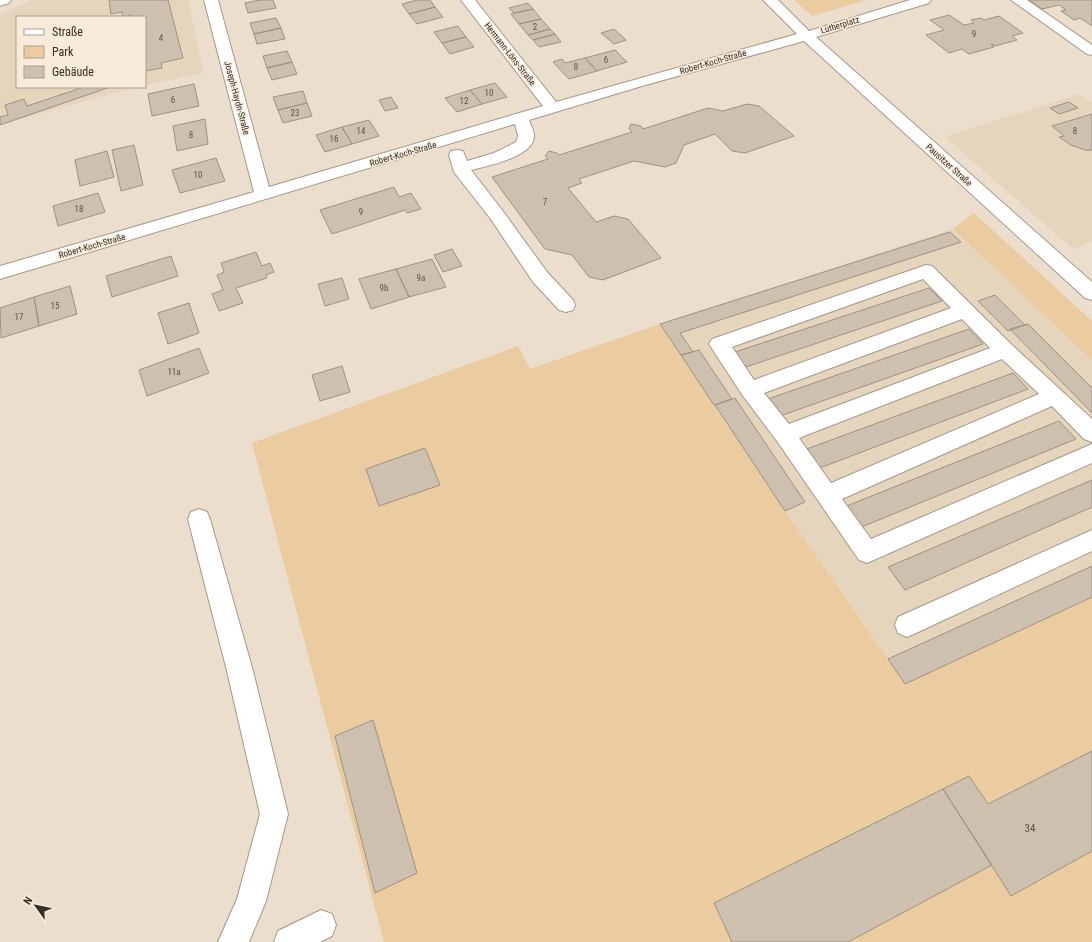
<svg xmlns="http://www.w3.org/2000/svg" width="1092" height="942" font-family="'Roboto Condensed',sans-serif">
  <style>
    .built { fill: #e6d5bd }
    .green { fill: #ebcba0 }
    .building { fill: #cdc0af; stroke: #9d9181 }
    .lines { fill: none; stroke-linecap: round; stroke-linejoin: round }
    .minor-casing { stroke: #a59888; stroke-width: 2 }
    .minor { fill: #fff; fill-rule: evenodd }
    .labels { text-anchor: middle; stroke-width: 3; stroke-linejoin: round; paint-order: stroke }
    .far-street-label { font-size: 9px; fill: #332e27; stroke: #f8ebda }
    .number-label { font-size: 9px; fill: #5a5249 }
    .near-number-label { font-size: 11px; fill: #5a5249 }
  </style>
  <rect width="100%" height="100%" fill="#ebdecd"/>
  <!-- built -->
  <path class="built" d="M32 0H188L204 73 145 85V17H17V87H135L0 125V15Z
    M1079 94 1092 103V241L1073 249 945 137Z
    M953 229 1092 360V597L905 684 785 511 660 324Z"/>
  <!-- green -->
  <path class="green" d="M794 0H867L812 16Z
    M974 213 1092 321V360L953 229Z
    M660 324 785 511 905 684 1092 597V942H384L252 443 518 346 530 369Z"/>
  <!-- building -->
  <path class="building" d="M109 0H168L183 58 161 63 162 68 145 71V17H131V15L123 17 122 12 111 14Z
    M260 0H273L276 8 248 13 245 3Z
    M417 0H430L435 7 409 14 402 4Z
    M1029 0H1092V26L1080 18 1074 20 1061 11 1066 10 1059 5 1042 9Z
    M528 3 533 9 514 13 509 8Z
    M435 7 443 17 417 24 409 14Z
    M533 9 541 19 519 24 511 14Z
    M949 15 964 25 974 23 971 20 981 18 984 20 999 16 1023 33 1012 36 1017 40 995 46 991 44 994 47 969 54 962 49 949 53 926 35 944 30 930 20Z
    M276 18 281 28 254 34 250 23Z
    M541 19 550 29 528 35 519 24Z
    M458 26 466 37 442 43 434 32Z
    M281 28 285 39 257 44 254 34Z
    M550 29 555 34 533 40 528 35Z
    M614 29 626 40 614 44 601 33Z
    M555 34 561 42 539 47 533 40Z
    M466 37 474 47 450 54 442 43Z
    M615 50 627 62 597 71 585 58Z
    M287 51 292 62 267 68 263 56Z
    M585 58 597 71 569 79 553 62 562 59 565 63Z
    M292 62 297 74 272 80 267 68Z
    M495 83 507 97 482 104 470 90Z
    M194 84 199 106 152 116 148 94Z
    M84 87H110L0 125V117L8 115 5 105 24 99 27 106Z
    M470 90 482 104 457 112 445 98Z
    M303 91 307 103 278 110 273 97Z
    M391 97 398 108 385 111 379 100Z
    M1069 102 1078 108 1059 114 1050 108Z
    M307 103 312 116 283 123 278 110Z
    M747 104 759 106 794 136 745 153 732 151 715 134 684 145 676 163 665 167 634 161 579 179 582 183 568 188 596 222 614 216 628 219 661 258 603 280 589 277 572 255 545 249 492 177 548 159 545 156 549 151 557 153 559 155 632 132 629 129 631 124 641 126 643 129 708 108 723 111Z
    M1092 114V150H1085L1071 145 1059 137 1064 136 1052 126Z
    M205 119 208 144 177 151 173 126Z
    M369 120 379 136 352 144 342 127Z
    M342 127 352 144 325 152 316 135Z
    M134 145 143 185 121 191 112 150Z
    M107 151 114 177 80 186 75 160Z
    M216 158 225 181 180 193 172 170Z
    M394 187 399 197 411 193 421 209 407 213 405 210 332 234 320 210Z
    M98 193 105 212 58 226 53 206Z
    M950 232 961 242 680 333 693 352 681 355 660 324Z
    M452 249 462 266 443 272 434 255Z
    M256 252 262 266 270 263 274 272 266 275 267 278 236 288 243 303 219 311 212 294 223 290 217 275 224 272 221 263Z
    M171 256 178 276 112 297 106 276Z
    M432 259 446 287 409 297 396 269Z
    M396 269 409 297 371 309 359 279Z
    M342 278 349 299 325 306 318 284Z
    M70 286 77 314 39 326 34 297Z
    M929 288 942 301 746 367 735 352Z
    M995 295 1025 325 1008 331 978 301Z
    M34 297 39 326 1 338 0 308Z
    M189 303 199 333 168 344 158 313Z
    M1028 324 1092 388V413L1010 329Z
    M969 329 983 344 780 416 768 399Z
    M199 348 209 373 147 396 139 370Z
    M699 350 732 399 714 405 681 355Z
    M342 366 350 392 320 401 312 375Z
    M1013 373 1028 389 817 469 804 450Z
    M735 398 805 502 785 511 715 405Z
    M1059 421 1076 439 859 528 844 507Z
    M425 448 440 485 379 506 366 469Z
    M1092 480V507L905 590 888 567Z
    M1092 566V597L905 684 888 659Z
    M373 720 417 873 375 893 335 736Z
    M1092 751V851L1011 896 943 789 969 776 988 804Z
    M943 789 992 865 848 942H732L714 903Z"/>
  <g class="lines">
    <defs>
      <path id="minor" d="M0 0H11L9 3 0 6Z
        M204 0H218L269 187 543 106 461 0H475L556 102 797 34 763 0H778L809 31 910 0H931L929 3 816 37 1092 282V300L1085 298 804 41 642 86 529 120C531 125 534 131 534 135 535 157 486 166 471 170L502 210 547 272 573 300 575 305 573 310 566 312 559 310 533 282 490 218 454 172 449 155 451 151 457 150 463 151 467 161 494 153 516 142 518 136 515 124 0 279V266L254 192Z
        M1011 0H1027L1092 45V55L1087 54Z
        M926 265 932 266 1012 345 1092 419V442L1084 439 1052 406 842 499 871 539 1092 444V463L867 563 859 560 777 441 743 396 709 344 712 339ZM923 279 951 308 754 380 732 347ZM962 319 990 348 789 424 764 393ZM1002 359 1039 394 831 483 799 438Z
        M199 509 207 512 210 519 253 671 288 814 266 901 249 942H218L237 899 260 814 227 671 188 519 191 512Z
        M1092 530V551L916 633 907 637 898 633 895 625 898 617Z
        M321 910 332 914 336 925 332 936 320 942H274L278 931Z"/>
    </defs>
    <!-- minor casing -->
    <use href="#minor" class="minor-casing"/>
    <!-- minor -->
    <use href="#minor" class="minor"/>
  </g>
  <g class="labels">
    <!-- far-street labels -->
    <g class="far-street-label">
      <text transform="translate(840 25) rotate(-17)" y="3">Lutherplatz</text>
      <text transform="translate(510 54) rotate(52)" y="3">Hermann-Löns-Straße</text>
      <text transform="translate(713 62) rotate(-16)" y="3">Robert-Koch-Straße</text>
      <text transform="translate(237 98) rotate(75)" y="3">Joseph-Haydn-Straße</text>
      <text transform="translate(403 154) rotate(-16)" y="3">Robert-Koch-Straße</text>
      <text transform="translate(949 165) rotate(42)" y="3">Pausitzer Straße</text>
      <text transform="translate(92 246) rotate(-16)" y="3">Robert-Koch-Straße</text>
    </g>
    <!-- number labels -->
    <g class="number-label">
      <text x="535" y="30">2</text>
      <text x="974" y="37">9</text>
      <text x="161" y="41">4</text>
      <text x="606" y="63">6</text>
      <text x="576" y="70">8</text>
      <text x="489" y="96">10</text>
      <text x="173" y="103">6</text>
      <text x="464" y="104">12</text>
      <text x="295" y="116">23</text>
      <text x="361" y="134">14</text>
      <text x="1075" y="134">8</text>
      <text x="191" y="138">8</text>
      <text x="334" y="142">16</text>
      <text x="198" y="178">10</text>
      <text x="545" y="205">7</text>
      <text x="79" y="212">18</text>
      <text x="361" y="215">9</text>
      <text x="421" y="281">9a</text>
      <text x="384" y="291">9b</text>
      <text x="55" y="309">15</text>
      <text x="19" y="320">17</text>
      <text x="174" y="375">11a</text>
    </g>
    <!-- near-number labels -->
    <g class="near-number-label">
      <text x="1030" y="832">34</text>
    </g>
  </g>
  <!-- legend -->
  <rect x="16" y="16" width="130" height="72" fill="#f8ebda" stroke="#a99f92"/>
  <rect x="24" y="29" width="20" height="6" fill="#ffffff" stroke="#a99f92"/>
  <text x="52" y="36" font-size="12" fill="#332e27">Straße</text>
  <rect x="24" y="46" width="20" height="12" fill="#ebcba0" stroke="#a99f92"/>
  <text x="52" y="56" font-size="12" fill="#332e27">Park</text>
  <rect x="24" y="66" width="20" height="12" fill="#cdc0af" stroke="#a99f92"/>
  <text x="52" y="76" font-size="12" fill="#332e27">Gebäude</text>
  <!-- north arrow -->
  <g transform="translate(36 906) rotate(303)" stroke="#f8ebda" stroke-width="3" paint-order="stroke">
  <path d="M0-3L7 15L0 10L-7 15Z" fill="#332e27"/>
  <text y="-6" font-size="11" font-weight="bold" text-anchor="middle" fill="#332e27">N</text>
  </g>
</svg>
